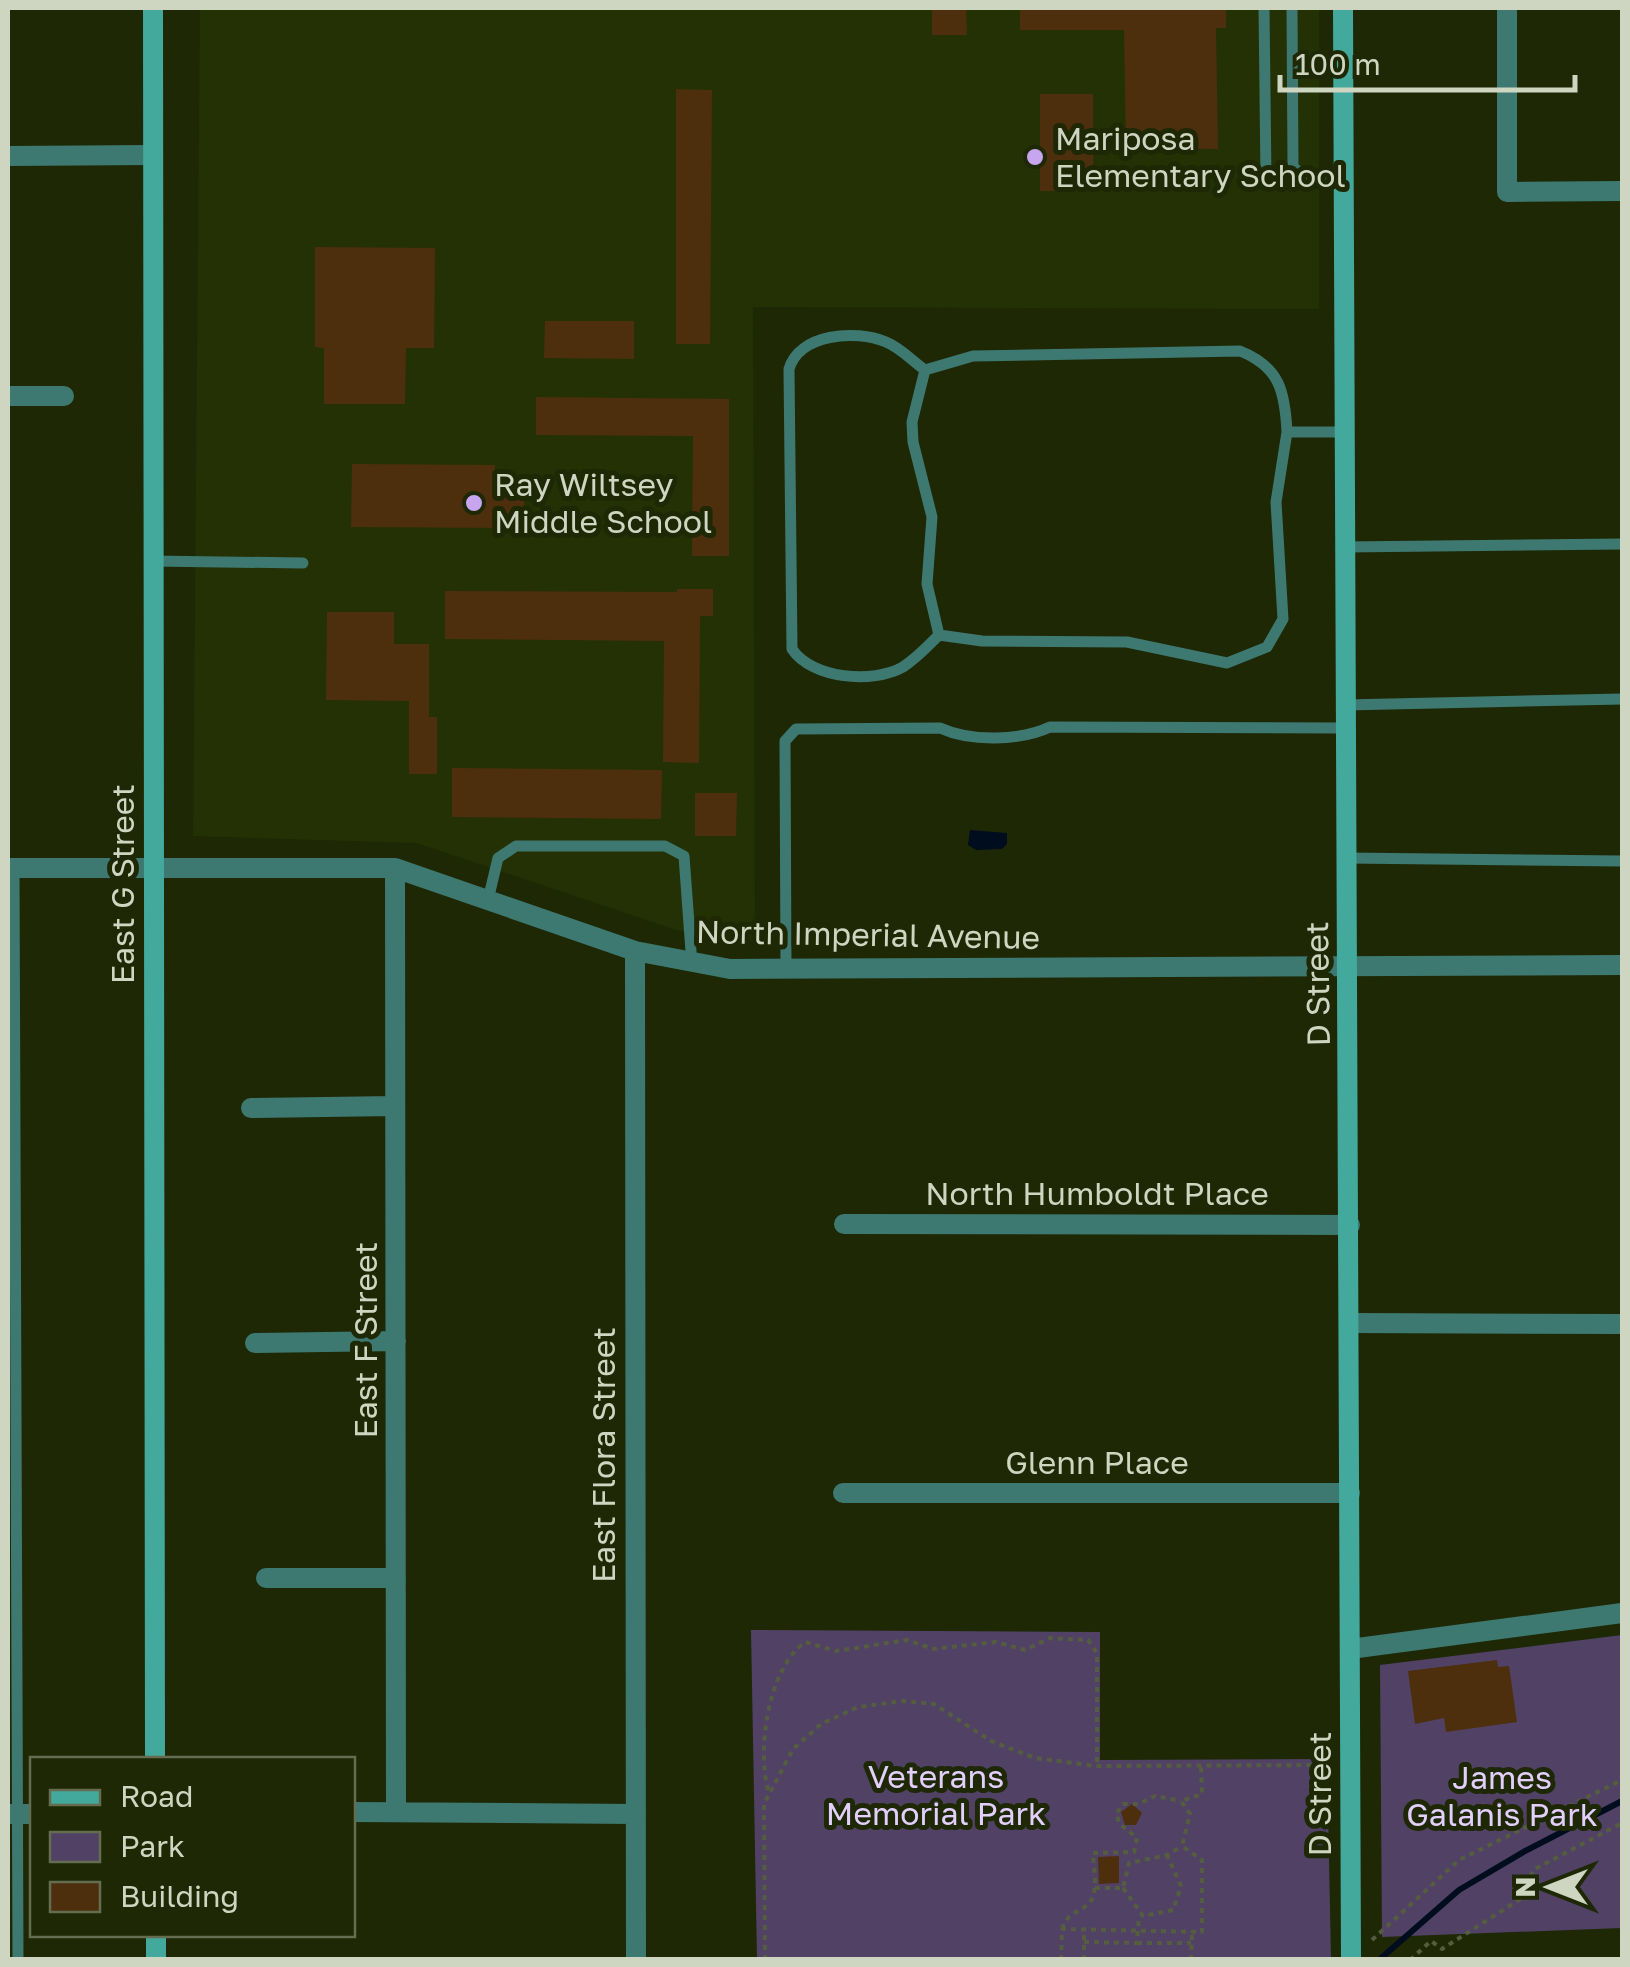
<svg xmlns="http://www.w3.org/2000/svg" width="1630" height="1967" font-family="'Golos Text',sans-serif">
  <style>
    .built { fill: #243105 }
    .green { fill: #514265 }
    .water { fill: #000d1f }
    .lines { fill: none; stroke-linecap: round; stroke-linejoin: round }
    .stream { stroke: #000d1f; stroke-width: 6 }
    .building { fill: #4e2f0d }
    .path { stroke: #545d3f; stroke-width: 4; stroke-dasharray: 5 5; stroke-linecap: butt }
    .lane { stroke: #3e7971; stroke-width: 11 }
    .street { stroke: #3e7971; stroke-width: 20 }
    .secondary { stroke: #43a99d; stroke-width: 20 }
    .poi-dot { fill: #c7a6ef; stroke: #1e2805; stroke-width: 4 }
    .labels { text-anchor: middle; stroke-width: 10; stroke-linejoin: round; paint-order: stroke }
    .poi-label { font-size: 32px; fill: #ced5c1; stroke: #1e2805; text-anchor: start }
    .street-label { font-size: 32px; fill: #ced5c1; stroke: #1e2805 }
    .park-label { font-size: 32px; fill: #e3cffe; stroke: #1e2805 }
  </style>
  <rect width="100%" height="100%" fill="#1e2805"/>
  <!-- built -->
  <path class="built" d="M200 8H1319V309L753 307 755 940 712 938 676 930 417 843 193 836Z"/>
  <!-- green -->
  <path class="green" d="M751 1630 1100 1632V1760L1327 1759 1331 1959H757Z
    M1622 1635V1928L1382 1937 1380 1665Z"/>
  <!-- water -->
  <path class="water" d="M970 830 1007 833V844L1002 849 976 850 968 845Z"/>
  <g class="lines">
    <!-- stream -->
    <path class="stream" d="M1379 1960 1459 1890 1525 1851 1622 1801"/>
  </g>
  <!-- building -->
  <path class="building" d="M932 8H966L967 35H932Z
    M1020 8H1226V28H1216L1218 149 1126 148 1124 30H1020Z
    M676 89 712 90 710 344H676Z
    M1040 94H1093V191H1040Z
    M315 247 435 248 434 348H406L405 404H324V348L315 347Z
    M545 321H634V359L544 358Z
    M536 397 729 399V556H692L693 436 536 435Z
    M352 464 495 465V492H524V528L351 527Z
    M677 589H713V616H700L699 763 663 762 664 641 445 639V591L677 592Z
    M327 612H394V644H429V717H437V774H409V701L326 700Z
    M452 768 662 770 661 819 452 817Z
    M695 793H737L736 836H695Z
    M1497 1660 1498 1667 1509 1666 1517 1722 1446 1732 1444 1718 1415 1724 1408 1671Z
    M1132 1804 1142 1813 1136 1825H1125L1121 1812Z
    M1119 1856V1883L1099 1884 1098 1857Z"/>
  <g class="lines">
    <!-- path -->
    <path class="path" d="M768 1790C757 1748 768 1669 805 1642L836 1651 907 1640 933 1649 996 1642 1025 1650 1050 1638 1088 1640 1097 1653V1766
      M1095 1888H1123L1129 1863 1167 1855 1182 1846
      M1123 1888 1143 1916 1173 1910 1181 1886 1167 1855
      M1062 1929C1068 1911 1079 1914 1090 1902 1099 1891 1093 1866 1093 1853L1134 1852 1137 1838 1120 1824 1116 1814 1123 1804H1139L1155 1796 1181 1801
      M1372 1940 1459 1860 1622 1780
      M1084 1942 1137 1943 1139 1916
      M1137 1943H1191
      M765 1960 764 1804 793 1749 821 1724 858 1707 903 1701 934 1704 991 1741 1035 1758 1096 1766 1325 1765
      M1061 1960 1062 1929 1202 1932V1860L1182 1846 1190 1814 1181 1801 1202 1794 1201 1765
      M1084 1960V1930
      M1191 1960 1192 1932
      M1410 1960 1431 1941 1442 1949 1522 1898 1533 1870 1622 1823"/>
    <!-- lane -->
    <path class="lane" d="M1264 8 1266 179H1308
      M1292 8 1293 167 1308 179H1344
      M925 370 912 422 913 442 932 517 927 584 939 635
      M1287 432 1276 502 1283 619 1267 647 1227 663 1127 642 982 641 939 635C928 646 917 658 903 667 873 684 812 679 792 649L789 369C799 334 855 329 886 342 901 348 912 361 925 370L973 356 1240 351C1280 367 1285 392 1287 432H1344
      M1345 547 1622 544
      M152 561 303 563
      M1345 705 1622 699
      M1347 858 1622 861
      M14 868 18 1960
      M488 900 498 858 516 846H665L684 856 692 965
      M786 969 785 741 796 729 940 728C971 742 1020 741 1050 727L1345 728"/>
    <!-- street -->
    <path class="street" d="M1507 8V192L1622 191
      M8 156 151 155
      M8 396H64
      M8 868H395L635 951 730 969 1622 965
      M395 868 396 1812
      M635 951 636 1960
      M251 1108 395 1106
      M844 1224 1350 1225
      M1350 1323 1622 1324
      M255 1343 396 1341
      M843 1493H1350
      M266 1578H396
      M1350 1649 1622 1613
      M352 1812 635 1814
      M8 1814H32"/>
    <!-- secondary -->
    <path class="secondary" d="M153 8 155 1760
      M1343 8 1351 1960
      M156 1934V1960"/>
  </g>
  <!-- markers -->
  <g class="poi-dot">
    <circle cx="1035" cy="157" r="10"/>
    <circle cx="474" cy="503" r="10"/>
  </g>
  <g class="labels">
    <!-- poi labels -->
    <g class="poi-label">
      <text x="1055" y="150">Mariposa<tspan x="1055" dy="37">Elementary School</tspan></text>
      <text x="494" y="496">Ray Wiltsey<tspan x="494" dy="37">Middle School</tspan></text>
    </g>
    <!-- street labels -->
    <g class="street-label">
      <text transform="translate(123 884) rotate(-90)" y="11">East G Street</text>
      <text transform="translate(868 935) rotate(1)" y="11">North Imperial Avenue</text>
      <text transform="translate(1318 984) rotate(-91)" y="11">D Street</text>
      <text x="1097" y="1205">North Humboldt Place</text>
      <text transform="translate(366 1340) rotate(-90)" y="11">East F Street</text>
      <text transform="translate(604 1455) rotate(-90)" y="11">East Flora Street</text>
      <text x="1097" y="1474">Glenn Place</text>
      <text transform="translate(1320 1794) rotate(-90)" y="11">D Street</text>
    </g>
    <!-- park labels -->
    <g class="park-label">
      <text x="936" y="1788">Veterans<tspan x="936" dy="37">Memorial Park</tspan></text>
      <text x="1502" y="1789">James<tspan x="1502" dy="37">Galanis Park</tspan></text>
    </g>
  </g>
  <!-- border -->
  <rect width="1630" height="1967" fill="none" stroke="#ced5c1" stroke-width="20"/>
  <!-- legend -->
  <rect x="30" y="1757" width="325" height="180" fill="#1e2805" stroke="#646d50" stroke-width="2.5"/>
  <rect x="50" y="1790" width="50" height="15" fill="#43a99d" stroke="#646d50" stroke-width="2.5"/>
  <text x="120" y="1807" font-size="30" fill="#ced5c1">Road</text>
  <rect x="50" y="1832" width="50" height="30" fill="#514265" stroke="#646d50" stroke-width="2.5"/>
  <text x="120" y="1857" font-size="30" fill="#ced5c1">Park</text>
  <rect x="50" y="1882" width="50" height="30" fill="#4e2f0d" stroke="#646d50" stroke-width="2.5"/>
  <text x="120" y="1907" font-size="30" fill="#ced5c1">Building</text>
  <!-- north arrow -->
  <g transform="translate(1550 1887) rotate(270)" stroke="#1e2805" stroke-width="8" paint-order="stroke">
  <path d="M0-8L18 38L0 25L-18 38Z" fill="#ced5c1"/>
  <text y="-15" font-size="28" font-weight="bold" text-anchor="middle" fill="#ced5c1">N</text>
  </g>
  <!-- scale -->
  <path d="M1280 75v15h295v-15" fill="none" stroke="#ced5c1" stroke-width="5"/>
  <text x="1295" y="75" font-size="30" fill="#ced5c1" stroke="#1e2805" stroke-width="8" paint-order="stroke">100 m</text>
</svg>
